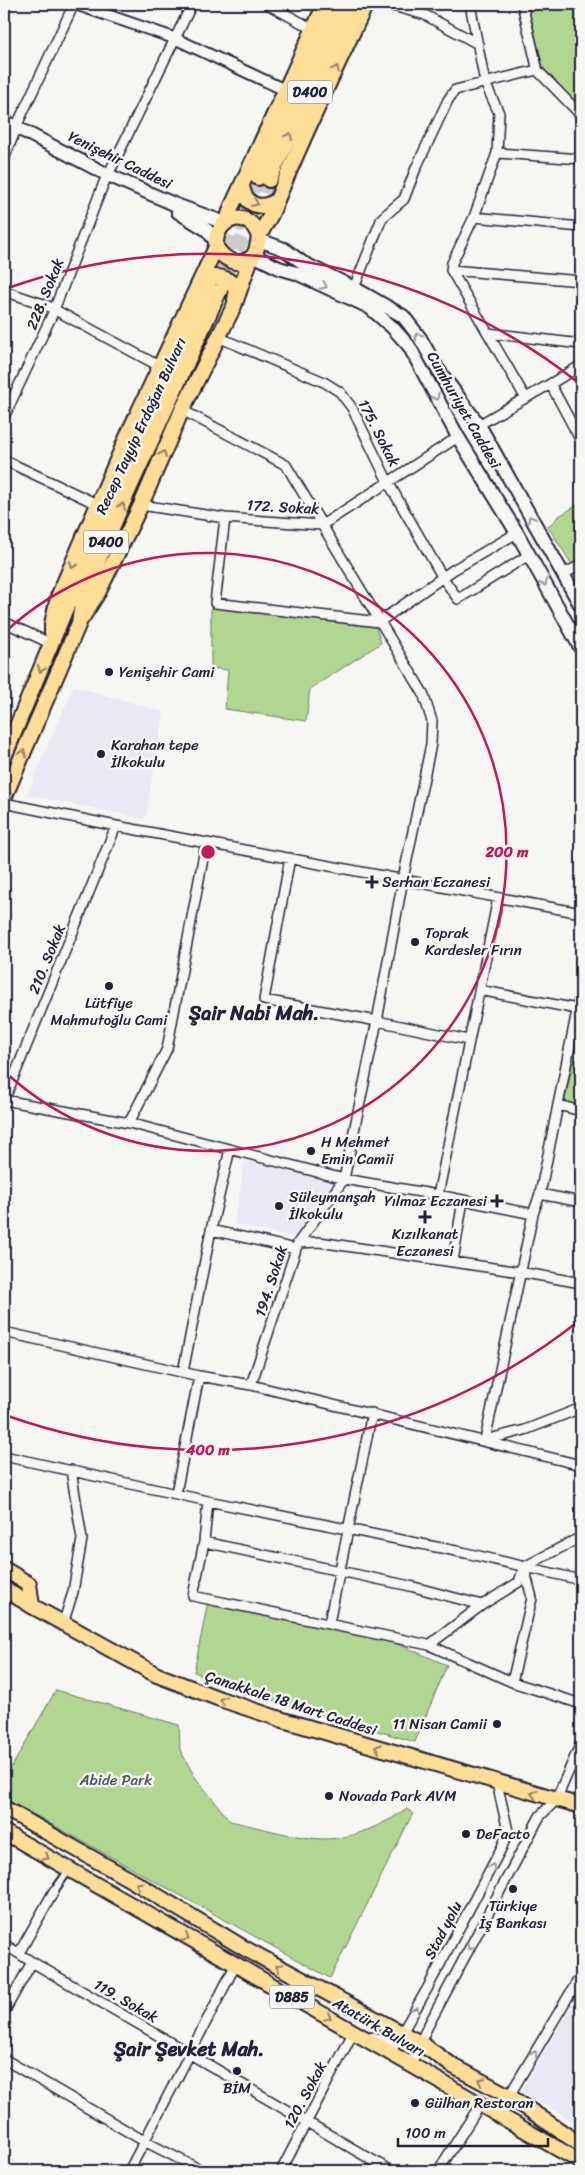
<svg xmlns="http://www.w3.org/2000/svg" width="585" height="2175" font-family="Sriracha,sans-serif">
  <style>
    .built { fill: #eae8f4 }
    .green { fill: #b1d691; stroke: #6a7c66 }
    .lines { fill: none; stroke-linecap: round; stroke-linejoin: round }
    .trunk-tunnel { stroke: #cccccd; stroke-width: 14; stroke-dasharray: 14 7; stroke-linecap: butt }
    .pedestrian-casing { stroke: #22223b; stroke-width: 10 }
    .minor-casing { stroke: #22223b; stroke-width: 12 }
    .tertiary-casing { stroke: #22223b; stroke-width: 14 }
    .secondary-casing { stroke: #22223b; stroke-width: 16 }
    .primary-casing { stroke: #22223b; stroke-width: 18 }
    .trunk-casing { stroke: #22223b; stroke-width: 18 }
    .pedestrian { stroke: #f6f6f2; stroke-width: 6 }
    .minor { stroke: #f6f6f2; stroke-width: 9 }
    .tertiary { stroke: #f6f6f2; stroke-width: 10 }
    .secondary { stroke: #f6f6f2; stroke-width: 12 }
    .primary { stroke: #fedd96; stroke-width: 14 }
    .trunk { stroke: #fedd96; stroke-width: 14 }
    .oneway { stroke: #908068 }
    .oneway2 { stroke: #9797a0 }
    .ring { fill: none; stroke: #c2185b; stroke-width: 2.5 }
    .poi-dot { fill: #22223b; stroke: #f6f6f2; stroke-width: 2 }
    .labels { text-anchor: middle; stroke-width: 5; stroke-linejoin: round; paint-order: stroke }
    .shield { fill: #f6f6f2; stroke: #626272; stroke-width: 1 }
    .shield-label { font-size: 14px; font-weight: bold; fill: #22223b }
    .street-label { font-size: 15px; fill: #22223b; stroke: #f6f6f2 }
    .poi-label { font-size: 15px; fill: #22223b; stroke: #f6f6f2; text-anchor: start }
    .park-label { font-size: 15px; fill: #4d5855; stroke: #f6f6f2 }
    .district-label { font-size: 20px; font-weight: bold; fill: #22223b; stroke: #f6f6f2 }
    .centre { fill: #c2185b; stroke: #f6f6f2; stroke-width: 2.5 }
    .ring-label { font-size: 15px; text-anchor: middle; font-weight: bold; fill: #c2185b; stroke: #f6f6f2; stroke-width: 5; stroke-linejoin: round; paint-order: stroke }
  </style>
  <rect width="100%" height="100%" fill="#f6f6f2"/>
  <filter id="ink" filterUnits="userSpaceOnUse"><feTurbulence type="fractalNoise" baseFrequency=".02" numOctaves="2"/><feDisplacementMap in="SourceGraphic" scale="10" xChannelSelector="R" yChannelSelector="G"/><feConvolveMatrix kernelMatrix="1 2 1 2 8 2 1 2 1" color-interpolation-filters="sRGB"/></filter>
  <g filter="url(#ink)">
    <!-- built -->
    <path class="built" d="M74 686 164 712 145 819 27 795Z
      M245 1161 334 1182V1188L296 1238 234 1224Z
      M581 1990V2126L521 2091Z"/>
    <!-- green -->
    <path class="green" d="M528 4H581V108L543 68Z
      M581 503V562L573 566 548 527 559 516Z
      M211 605 375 624 381 643 310 689 306 721 225 709 228 670 211 668Z
      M573 1060 581 1061V1107L565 1101Z
      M208 1601 393 1642 447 1665 415 1742 251 1694 194 1672Z
      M56 1690 179 1725 180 1750 195 1777 230 1821C259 1827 300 1840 329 1839 357 1837 384 1824 407 1809L413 1813 330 1978 4 1798V1780Z"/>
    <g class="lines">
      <!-- trunk-tunnel -->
      <path class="trunk-tunnel" d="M211 288 258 178
        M220 289 269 180"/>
      <defs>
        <path id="pedestrian" d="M54 1891 69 1870"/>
        <path id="minor" d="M267 4 313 29
          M386 4 425 15 478 44
          M470 4 485 83 499 113 497 153 474 217 452 263 451 270 525 397
          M522 4 538 71
          M16 127 74 4
          M497 153 581 159
          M4 159 14 134
          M108 175 192 4
          M474 217 581 227
          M451 270 581 281
          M354 288 382 218 404 199 416 168 448 100 455 90 537 70 581 115
          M4 291 46 305 159 366
          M488 333 581 344
          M218 337 324 382 340 392 352 408 388 482 443 578 458 599 529 555
          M551 385 581 441
          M182 410 286 465 423 693 432 721 431 744 403 879 377 1021 468 1040
          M4 417 52 315 105 180
          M479 425C513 404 548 387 581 365
          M4 460 99 505
          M141 505 225 518 322 525 458 437
          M225 518 215 603 379 622 453 570 517 533
          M563 574 581 565
          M4 622 52 644
          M4 803 116 826 581 913
          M498 898 438 1195 533 1214
          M479 990 577 1009
          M581 991 540 1194 533 1214 485 1440 525 1430 581 1408
          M4 1100 129 1123 344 1179 438 1195
          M4 1101 116 826
          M558 1105 581 1111
          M129 1123 167 1049 206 843
          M230 1149 211 1230 296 1249
          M540 1194 581 1202
          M298 1243 319 1242 520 1272 581 1283
          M453 1261 463 1200
          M4 1332 199 1376 251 1385 581 1465
          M183 1372 211 1230
          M251 1385 298 1243 344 1179 377 1021 264 1000 290 858
          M4 1456 208 1501 466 1553 581 1580
          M176 1493 199 1376
          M208 1501 204 1542 193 1596 429 1645 512 1682 581 1704
          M204 1542 410 1586 482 1605 519 1582 524 1567 581 1537
          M329 1623 372 1413
          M63 1624 73 1592 82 1539 71 1470
          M429 1645 482 1605
          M512 1682 532 1598 524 1567
          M4 1944 32 1962 391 2171
          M19 1953 54 1891
          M4 2012 32 1962
          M373 2037 395 2045 427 1989 502 1847 508 1831 497 1783
          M4 2059 144 2141 203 2171
          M412 2064 415 2053 428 2026 540 1816 556 1800 581 1743
          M509 2096 581 1975
          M129 2171 235 1966
          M281 2171 354 2031 358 2032
          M438 2171 480 2105"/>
        <path id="tertiary" d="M75 4 174 38 285 90"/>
        <path id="secondary" d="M4 121 108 175 176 205 225 223
          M178 212 207 230 216 242
          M259 240 284 249 303 263 354 288 403 316 420 338 437 368 479 425 581 606
          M253 255 279 268 296 273 369 307 392 327 409 346 458 437 517 533 581 649"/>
        <path id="primary" d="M4 1569 29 1584 32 1606 157 1675 220 1699 283 1720 581 1806
          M4 1808 136 1883 244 1948 420 2043 453 2066 509 2096 581 2145
          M4 1832 581 2162"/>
        <path id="trunk" d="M258 178 337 4
          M269 180 351 4
          M242 186C245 205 260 211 276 201
          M227 221 231 208 325 4
          M259 237C250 207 214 216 216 247 223 259 238 268 251 258 258 252 257 245 259 237 261 231 270 218 273 210 301 140 334 72 366 4
          M201 281C216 272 240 278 235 300
          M82 618 99 591 141 505 182 410 234 306 251 258
          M52 633V624L58 597 130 430 216 247
          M4 757 108 507 210 289
          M4 798 79 623 83 596 121 507 220 290
          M4 1589 32 1606"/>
      </defs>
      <!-- pedestrian casing -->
      <use href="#pedestrian" class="pedestrian-casing"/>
      <!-- minor casing -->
      <use href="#minor" class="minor-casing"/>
      <!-- tertiary casing -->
      <use href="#tertiary" class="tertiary-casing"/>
      <!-- secondary casing -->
      <use href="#secondary" class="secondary-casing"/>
      <!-- primary casing -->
      <use href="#primary" class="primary-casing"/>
      <!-- trunk casing -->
      <use href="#trunk" class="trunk-casing"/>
      <!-- pedestrian -->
      <use href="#pedestrian" class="pedestrian"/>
      <!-- minor -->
      <use href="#minor" class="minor"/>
      <!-- tertiary -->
      <use href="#tertiary" class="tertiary"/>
      <!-- secondary -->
      <use href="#secondary" class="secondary"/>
      <!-- primary -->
      <use href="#primary" class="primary"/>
      <!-- trunk -->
      <use href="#trunk" class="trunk"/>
    </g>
    <!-- one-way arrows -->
    <defs><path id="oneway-chevron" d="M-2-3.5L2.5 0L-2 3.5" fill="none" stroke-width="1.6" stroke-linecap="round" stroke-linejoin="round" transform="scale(1.25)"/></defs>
    <g class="oneway">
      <use href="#oneway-chevron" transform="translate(336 69) rotate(-65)"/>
      <use href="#oneway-chevron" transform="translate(289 136) rotate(-65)"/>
      <use href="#oneway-chevron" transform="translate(255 203) rotate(25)"/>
      <use href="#oneway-chevron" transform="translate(163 454) rotate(-67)"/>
      <use href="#oneway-chevron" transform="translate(122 506) rotate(-66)"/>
      <use href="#oneway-chevron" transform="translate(73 565) rotate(114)"/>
      <use href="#oneway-chevron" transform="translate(41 669) rotate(113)"/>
      <use href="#oneway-chevron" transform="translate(23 753) rotate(-67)"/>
      <use href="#oneway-chevron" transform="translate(223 1700) rotate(-160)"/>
      <use href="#oneway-chevron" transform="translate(378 1748) rotate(-164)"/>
      <use href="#oneway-chevron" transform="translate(534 1794) rotate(-164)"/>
      <use href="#oneway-chevron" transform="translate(46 1857) rotate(30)"/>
      <use href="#oneway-chevron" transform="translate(139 1885) rotate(-149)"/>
      <use href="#oneway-chevron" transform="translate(186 1938) rotate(30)"/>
      <use href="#oneway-chevron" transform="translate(279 1967) rotate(-152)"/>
      <use href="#oneway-chevron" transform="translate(328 2017) rotate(29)"/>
      <use href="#oneway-chevron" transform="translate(481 2081) rotate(-152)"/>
    </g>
    <g class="oneway2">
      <use href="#oneway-chevron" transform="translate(324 286) rotate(26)"/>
      <use href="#oneway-chevron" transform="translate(418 336) rotate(-125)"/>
      <use href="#oneway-chevron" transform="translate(436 397) rotate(61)"/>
      <use href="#oneway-chevron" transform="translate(531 519) rotate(-119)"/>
      <use href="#oneway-chevron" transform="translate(544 583) rotate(61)"/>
      <use href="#oneway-chevron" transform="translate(492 1867) rotate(-62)"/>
      <use href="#oneway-chevron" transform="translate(470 1947) rotate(118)"/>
      <use href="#oneway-chevron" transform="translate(416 2010) rotate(-61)"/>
      <use href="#oneway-chevron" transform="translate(534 2054) rotate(-59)"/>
    </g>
  </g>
  <!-- distance rings -->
  <g class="ring">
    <path d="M4 633A299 299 0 1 1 4 1071"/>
    <path d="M580 1320A598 598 0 0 1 8 1416M8 288A598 598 0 0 1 580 384"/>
  </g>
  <!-- markers -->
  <g class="poi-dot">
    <circle cx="109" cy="672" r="5"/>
    <circle cx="101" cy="754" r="5"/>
    <path d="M369.5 874.5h5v5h5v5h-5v5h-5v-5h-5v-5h5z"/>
    <circle cx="415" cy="942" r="5"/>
    <circle cx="109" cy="986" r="5"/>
    <circle cx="311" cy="1151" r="5"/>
    <path d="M494.5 1193.5h5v5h5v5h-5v5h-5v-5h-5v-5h5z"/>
    <circle cx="279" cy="1206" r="5"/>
    <path d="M422.5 1209.5h5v5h5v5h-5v5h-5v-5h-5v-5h5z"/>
    <circle cx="497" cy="1724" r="5"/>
    <circle cx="329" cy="1796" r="5"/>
    <circle cx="466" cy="1834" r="5"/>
    <circle cx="513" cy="1889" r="5"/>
    <circle cx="237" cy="2071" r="5"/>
    <circle cx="415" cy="2103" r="5"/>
  </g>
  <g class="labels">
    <!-- shield labels -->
    <g class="shield">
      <rect x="287.5" y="80.5" width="45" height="23" rx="4"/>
      <rect x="83.5" y="530.5" width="45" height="23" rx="4"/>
      <rect x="269.5" y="1985.5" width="45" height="23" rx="4"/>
    </g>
    <g class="shield-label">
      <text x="310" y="97">D400</text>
      <text x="106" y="547">D400</text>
      <text x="292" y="2002">D885</text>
    </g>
    <!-- street labels -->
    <g class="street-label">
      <text transform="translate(120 160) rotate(26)" y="5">Yenişehir Caddesi</text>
      <text transform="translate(45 294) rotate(-68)" y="5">228. Sokak</text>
      <text transform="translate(464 410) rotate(60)" y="5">Cumhuriyet Caddesi</text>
      <text transform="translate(141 426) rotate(-65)" y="5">Recep Tayyip Erdoğan Bulvarı</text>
      <text transform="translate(379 433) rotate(63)" y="5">175. Sokak</text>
      <text transform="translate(283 507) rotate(3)" y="5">172. Sokak</text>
      <text transform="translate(47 959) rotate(-68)" y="5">210. Sokak</text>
      <text transform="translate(271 1281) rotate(-72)" y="5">194. Sokak</text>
      <text transform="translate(291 1703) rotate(18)" y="5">Çanakkale 18 Mart Caddesi</text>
      <text transform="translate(443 1930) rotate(-62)" y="5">Stad yolu</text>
      <text transform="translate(126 2001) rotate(30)" y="5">119. Sokak</text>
      <text transform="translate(379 2027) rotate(30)" y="5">Atatürk Bulvarı</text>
      <text transform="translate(305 2095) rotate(-62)" y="5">120. Sokak</text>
    </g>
    <!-- poi labels -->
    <g class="poi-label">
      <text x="119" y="677">Yenişehir Cami</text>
      <text x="111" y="750">Karahan tepe<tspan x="111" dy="17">İlkokulu</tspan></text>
      <text x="382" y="887">Serhan Eczanesi</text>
      <text x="425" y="938">Toprak<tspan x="425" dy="17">Kardesler Fırın</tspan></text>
      <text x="109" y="1008" text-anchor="middle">Lütfiye<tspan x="109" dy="17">Mahmutoğlu Cami</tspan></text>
      <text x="321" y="1147">H Mehmet<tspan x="321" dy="17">Emin Camii</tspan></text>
      <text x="289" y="1202">Süleymanşah<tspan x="289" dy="17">İlkokulu</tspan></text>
      <text x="487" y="1206" text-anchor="end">Yılmaz Eczanesi</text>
      <text x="425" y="1239" text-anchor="middle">Kızılkanat<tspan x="425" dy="17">Eczanesi</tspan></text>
      <text x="487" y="1729" text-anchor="end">11 Nisan Camii</text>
      <text x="339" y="1801">Novada Park AVM</text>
      <text x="476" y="1839">DeFacto</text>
      <text x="513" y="1911" text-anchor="middle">Türkiye<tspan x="513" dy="17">İş Bankası</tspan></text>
      <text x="237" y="2093" text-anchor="middle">BİM</text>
      <text x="425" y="2108">Gülhan Restoran</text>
    </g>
    <!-- park labels -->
    <g class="park-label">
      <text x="116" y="1785">Abide Park</text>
    </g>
    <!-- district labels -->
    <g class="district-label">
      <text x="254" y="1020">Şair Nabi Mah.</text>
      <text x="189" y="2056">Şair Şevket Mah.</text>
    </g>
  </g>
  <circle cx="208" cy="852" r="8" class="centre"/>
  <g class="ring-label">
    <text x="507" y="857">200 m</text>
    <text x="208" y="1455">400 m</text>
  </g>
  <!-- margin -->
  <rect width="585" height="2175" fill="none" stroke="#f6f6f2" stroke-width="20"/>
  <rect x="10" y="10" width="565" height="2155" fill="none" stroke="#22223b" stroke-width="2" filter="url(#ink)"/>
  <!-- scale -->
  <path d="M398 2138v8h150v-8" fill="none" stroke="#22223b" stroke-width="2.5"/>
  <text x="405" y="2138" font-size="15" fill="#22223b" stroke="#f6f6f2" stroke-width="4" paint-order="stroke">100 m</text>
</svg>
